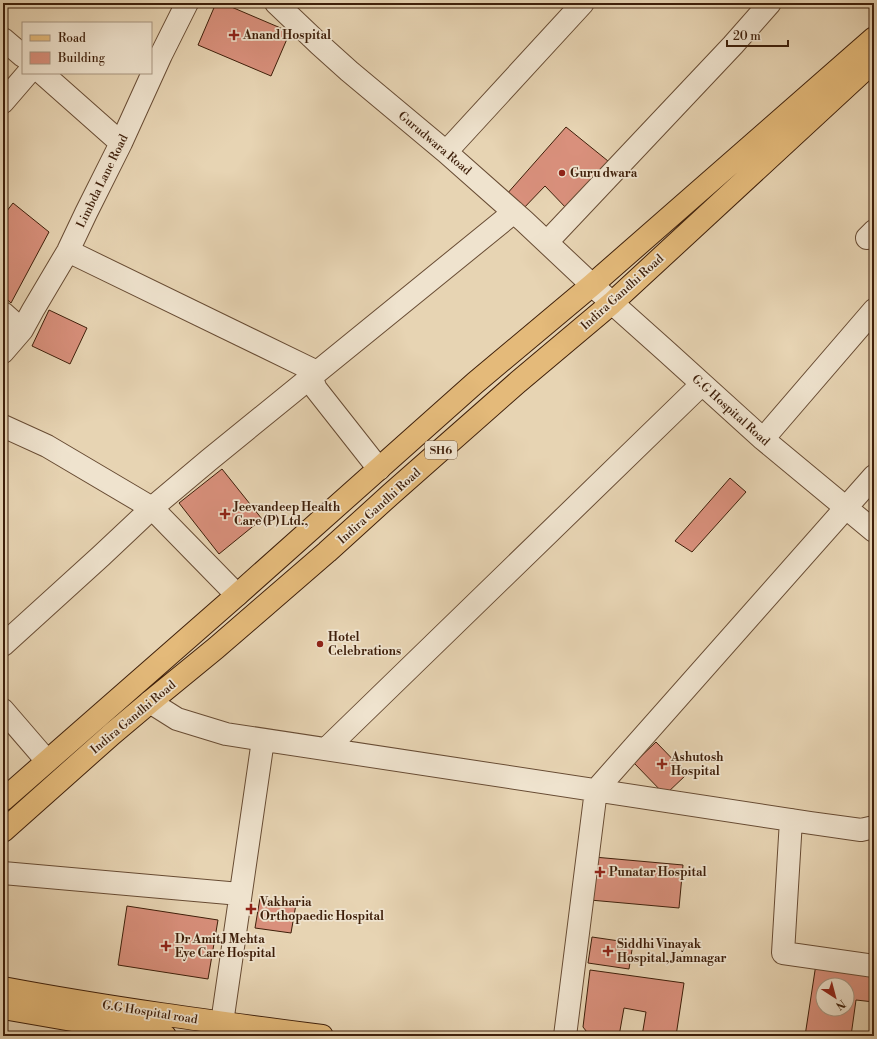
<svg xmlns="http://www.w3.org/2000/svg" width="877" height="1039" font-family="'Libre Bodoni',serif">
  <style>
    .building { fill: #d9907c; stroke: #3e1f0a; fill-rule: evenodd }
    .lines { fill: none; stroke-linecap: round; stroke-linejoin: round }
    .minor-casing { stroke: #684c34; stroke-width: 24 }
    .major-casing { stroke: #3e1f0a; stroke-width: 24 }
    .minor { stroke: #efe3ce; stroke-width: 22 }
    .major { stroke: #e4ba7a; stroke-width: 22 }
    .poi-dot { fill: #8f2418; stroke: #efe3ce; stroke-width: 1.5 }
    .labels { text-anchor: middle; stroke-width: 3.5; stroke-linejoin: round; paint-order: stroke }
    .shield { fill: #efe3ce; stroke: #735a45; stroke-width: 1 }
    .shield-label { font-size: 11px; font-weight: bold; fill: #3e1f0a }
    .poi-label { font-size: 12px; font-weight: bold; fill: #3e1f0a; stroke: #efe3ce; text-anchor: start }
    .street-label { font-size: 12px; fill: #3e1f0a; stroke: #efe3ce }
  </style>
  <rect width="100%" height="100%" fill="#e7d4b3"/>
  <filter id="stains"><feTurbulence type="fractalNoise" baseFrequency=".005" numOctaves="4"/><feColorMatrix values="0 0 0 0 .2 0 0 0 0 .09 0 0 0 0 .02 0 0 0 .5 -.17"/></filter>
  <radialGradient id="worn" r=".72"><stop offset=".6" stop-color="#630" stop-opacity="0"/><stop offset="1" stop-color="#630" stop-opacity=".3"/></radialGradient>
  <!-- building -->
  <path class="building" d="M216 3H222L290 32 271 76 198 45Z
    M566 127 608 161 568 210 545 186 521 211 506 195Z
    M13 203 49 232 11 303 3 296V216Z
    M49 310 87 328 70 364 32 346Z
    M222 469 262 519 219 554 179 503Z
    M730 478 746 492 692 552 675 541Z
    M656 742 687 774 665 795 634 763Z
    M594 857 683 865 679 908 590 900Z
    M260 898 296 904 291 933 255 928Z
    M127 906 218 920 208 979 118 965Z
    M592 937 633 943 629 969 588 963Z
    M816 964 874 972V1002L856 1000 851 1036H805ZM823 985H847V1009H823Z
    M590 970 684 983 676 1036H642L646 1012 624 1008 619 1036H590L583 1027Z"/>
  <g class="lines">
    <defs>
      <path id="minor" d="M276 3 319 44 349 71 446 152 524 221 592 285 667 352 763 439 874 531
        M3 39 23 56
        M42 73 121 143
        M3 102 28 73
        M446 152 583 3
        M867 238 874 231
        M547 242 733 45 770 3
        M68 251 317 372
        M3 313 22 330
        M3 352 22 330 33 310 68 251 86 213 121 143 161 55 187 3
        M311 377 316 389 379 469
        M3 426 47 446 152 508 237 595
        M763 439 874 310
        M3 645 101 556 152 508 209 460 514 212
        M150 702 177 719 226 734 811 823 861 830 874 827
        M3 710 47 761
        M326 749 702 384
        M791 820 783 953 874 966
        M3 873 240 894
        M222 1023 263 740
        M565 1036 596 790 874 476"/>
      <path id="major" d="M3 800 237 595 475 383 592 285 874 38
        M3 831 112 734 150 702 216 648 327 552 391 494 518 382 612 303 874 61
        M3 988C109 1008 215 1022 322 1036
        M3 1008 165 1036"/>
    </defs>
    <!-- minor casing -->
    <use href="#minor" class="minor-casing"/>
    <!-- major casing -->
    <use href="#major" class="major-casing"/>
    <!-- minor -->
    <use href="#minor" class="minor"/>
    <!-- major -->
    <use href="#major" class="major"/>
  </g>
  <!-- markers -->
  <g class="poi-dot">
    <path d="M232 29h4v4h4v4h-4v4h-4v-4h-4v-4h4z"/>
    <circle cx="562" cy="173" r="4"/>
    <path d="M223 508h4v4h4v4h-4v4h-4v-4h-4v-4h4z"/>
    <circle cx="320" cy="644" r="4"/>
    <path d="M660 758h4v4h4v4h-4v4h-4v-4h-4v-4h4z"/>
    <path d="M598 866h4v4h4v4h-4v4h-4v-4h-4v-4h4z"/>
    <path d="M249 903h4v4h4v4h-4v4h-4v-4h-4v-4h4z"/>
    <path d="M164 940h4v4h4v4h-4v4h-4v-4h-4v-4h4z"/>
    <path d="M606 945h4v4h4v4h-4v4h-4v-4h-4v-4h4z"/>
  </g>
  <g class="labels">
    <!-- shield labels -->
    <rect class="shield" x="425" y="441" width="32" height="18" rx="3"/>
    <g class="shield-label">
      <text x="441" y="454">SH6</text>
    </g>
    <!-- poi labels -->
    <g class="poi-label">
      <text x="243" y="39">Anand Hospital</text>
      <text x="570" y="177">Guru dwara</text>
      <text x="234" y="511">Jeevandeep Health<tspan x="234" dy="14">Care (P) Ltd.,</tspan></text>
      <text x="328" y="641">Hotel<tspan x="328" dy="14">Celebrations</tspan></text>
      <text x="671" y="761">Ashutosh<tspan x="671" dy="14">Hospital</tspan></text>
      <text x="609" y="876">Punatar Hospital</text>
      <text x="260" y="906">Vakharia<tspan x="260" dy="14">Orthopaedic Hospital</tspan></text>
      <text x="175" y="943">Dr Amit J Mehta<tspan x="175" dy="14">Eye Care Hospital</tspan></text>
      <text x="617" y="948">Siddhi Vinayak<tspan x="617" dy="14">Hospital, Jamnagar</tspan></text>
    </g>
    <!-- street labels -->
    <g class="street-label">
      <text transform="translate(435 143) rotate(40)" y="4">Gurudwara Road</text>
      <text transform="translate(102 181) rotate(-64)" y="4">Limbda Lane Road</text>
      <text transform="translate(622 292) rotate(-42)" y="4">Indira Gandhi Road</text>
      <text transform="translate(731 410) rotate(42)" y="4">G.G Hospital Road</text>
      <text transform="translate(379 506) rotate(-42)" y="4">Indira Gandhi Road</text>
      <text transform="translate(133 717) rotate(-40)" y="4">Indira Gandhi Road</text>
      <text transform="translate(150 1012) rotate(9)" y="4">G.G Hospital road</text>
    </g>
  </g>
  <!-- margin -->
  <rect width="877" height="1039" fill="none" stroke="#e7d4b3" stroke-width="16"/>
  <rect x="4" y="4" width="869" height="1031" fill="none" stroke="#3e1f0a" stroke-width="2"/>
  <rect x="8" y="8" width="861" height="1023" fill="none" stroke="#3e1f0a"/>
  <!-- legend -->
  <rect x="22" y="22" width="130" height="52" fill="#efe3ce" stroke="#a89580"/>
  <rect x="30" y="35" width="20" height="6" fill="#e4ba7a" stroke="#a89580"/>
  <text x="58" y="42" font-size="12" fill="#3e1f0a">Road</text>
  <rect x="30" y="52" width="20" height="12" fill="#d9907c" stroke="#a89580"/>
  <text x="58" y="62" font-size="12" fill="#3e1f0a">Building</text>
  <!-- north arrow -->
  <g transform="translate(835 997) rotate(144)"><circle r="19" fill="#efe3ce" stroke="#a89580"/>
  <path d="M0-3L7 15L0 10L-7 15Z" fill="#8f2418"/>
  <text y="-6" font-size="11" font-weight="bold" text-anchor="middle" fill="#3e1f0a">N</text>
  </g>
  <!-- scale -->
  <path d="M727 40v6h61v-6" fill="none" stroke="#3e1f0a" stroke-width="2"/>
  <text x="733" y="40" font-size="12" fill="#3e1f0a" stroke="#efe3ce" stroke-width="3" paint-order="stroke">20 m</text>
  <rect width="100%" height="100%" filter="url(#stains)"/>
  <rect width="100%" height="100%" fill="url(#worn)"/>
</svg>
